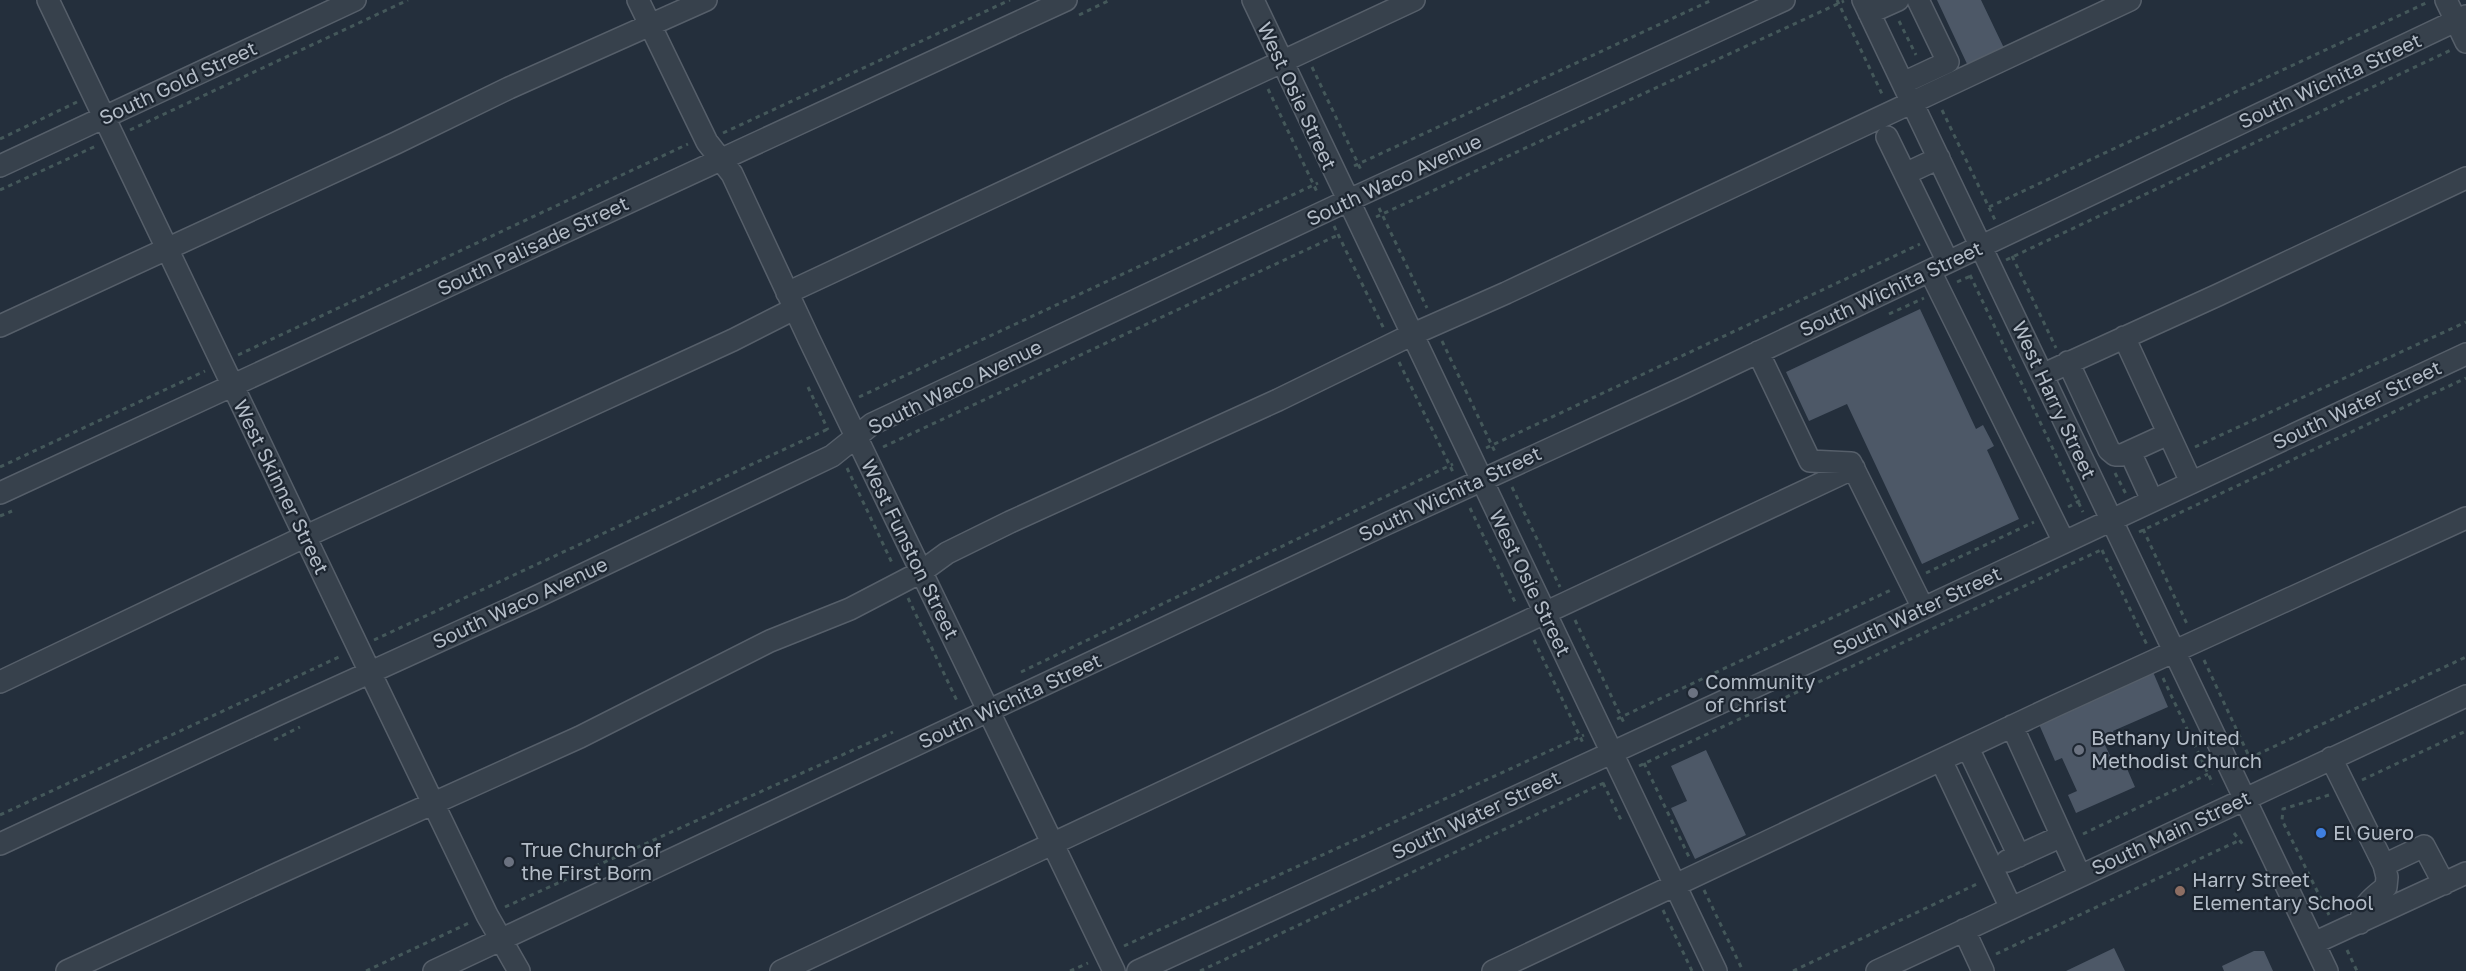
<svg xmlns="http://www.w3.org/2000/svg" width="2466" height="971" font-family="'Golos Text',sans-serif">
  <style>
    .building { fill: #4d5867 }
    .lines { fill: none; stroke-linecap: round; stroke-linejoin: round }
    .minor-casing { stroke: #565f6a; stroke-width: 24 }
    .path { stroke: #44585a; stroke-width: 3; stroke-dasharray: 4.5 4.5; stroke-linecap: butt }
    .minor { stroke: #37414c; stroke-width: 21 }
    .worship-dot { fill: #6b7280; stroke: #1d2631; stroke-width: 2 }
    .shop-dot { fill: #3f7fe0; stroke: #1d2631; stroke-width: 2 }
    .education-dot { fill: #8d6e63; stroke: #1d2631; stroke-width: 2 }
    .labels { text-anchor: middle; stroke-width: 4.5; stroke-linejoin: round; paint-order: stroke }
    .street-label { font-size: 20px; fill: #b3bcc7; stroke: #1d2631 }
    .poi-label { font-size: 20px; fill: #b3bcc7; stroke: #1d2631; text-anchor: start }
  </style>
  <rect width="100%" height="100%" fill="#242f3c"/>
  <!-- building -->
  <path class="building" d="M1937 0H1981L2004 48 1968 66Z
    M1920 309 1976 429 1983 425 1994 446 1987 450 2019 519 1922 564 1847 404 1809 421 1786 372Z
    M2153 672 2168 707 2113 731 2116 738 2104 743 2116 768 2125 764 2135 787 2076 813 2068 795 2077 791 2062 758 2055 761 2038 722Z
    M1706 750 1746 835 1695 859 1671 808 1687 801 1671 766Z
    M2114 948 2125 971H2066Z
    M2254 951H2264L2273 971H2224L2222 966Z"/>
  <g class="lines">
    <defs>
      <path id="minor" d="M48 0 379 691 487 915 519 971
        M638 0 707 142 732 174 809 339 1114 971
        M1253 0 1716 971
        M1863 0 2327 971
        M2446 0 2466 42
        M1869 13 1898 0
        M1903 83 1948 62 1918 0
        M1887 137 1948 262
        M0 166 355 0
        M1905 174 1939 158
        M1930 271 2064 542
        M787 293 1414 0
        M0 326 396 143 509 88 706 0
        M2124 337 2191 482
        M1758 352 1810 461 1851 463 1923 608
        M2068 362 2109 450 2115 455H2122L2168 434
        M2042 375 2218 295 2466 178
        M2130 452 2152 500
        M0 493 1066 0
        M0 682 304 537 733 340 794 309
        M2012 726 2080 876
        M1968 748 2019 856
        M2331 758 2384 865 2424 846 2444 884
        M1941 760 2011 908
        M0 844 283 712 536 597 832 456 872 424 1347 201 1784 0
        M2007 861 2062 836
        M2360 923C2364 903 2371 899 2386 887L2387 877 2384 865
        M1964 930 1983 971
        M2314 943 2466 873
        M67 971 279 873 580 737 770 641 850 609 921 572 947 553 1010 522 1278 400 1411 335 1506 293 2130 0
        M434 971 1384 525 1683 388 2466 16
        M781 971 1854 468
        M1138 971 1813 660 2466 354
        M1493 971 2055 706 2466 518
        M1877 971 2466 696"/>
    </defs>
    <!-- minor casing -->
    <use href="#minor" class="minor-casing"/>
    <!-- path -->
    <path class="path" d="M1837 0 1883 96
      M1079 15 1110 0
      M1899 21 1916 55
      M1312 67 1362 172
      M1268 89 1318 194
      M1942 110 1995 220
      M130 130 408 0
      M723 133 1010 0
      M0 139 77 102
      M1354 166 1712 0
      M0 190 96 146
      M1989 207 2426 3
      M1379 208 1427 308
      M1376 217 1844 1
      M1334 226 1384 329
      M2012 256 2056 348
      M2006 260 2451 50
      M1970 275 2083 512
      M1957 282 1973 275
      M1889 314 1924 298
      M1442 341 1496 454
      M238 355 688 144
      M1399 362 1453 472
      M808 387 828 430
      M859 397 1318 183
      M883 447 1338 235
      M2195 447 2466 322
      M1486 448 1920 244
      M0 467 205 371
      M847 468 893 565
      M2115 473 2126 494
      M1512 487 1560 587
      M2068 507 2081 500
      M1470 508 1516 604
      M0 516 12 511
      M2143 529 2187 624
      M2139 532 2466 378
      M2102 550 2147 645
      M1926 573 2034 522
      M908 598 958 703
      M1575 620 1625 725
      M374 640 830 428
      M1534 640 1584 745
      M2204 660 2254 767
      M1021 672 1453 464
      M2163 678 2213 784
      M1617 719 1893 589
      M274 740 300 727
      M1644 763 1689 857
      M2261 764 2258 754 2466 657
      M1639 766 2103 549
      M2362 780 2466 731
      M1603 783 1621 820
      M2329 795 2283 809 2282 820 2329 915
      M0 815 341 656
      M2234 833 2244 846
      M2083 834 2208 774
      M1704 890 1743 971
      M505 907 893 732
      M1663 910 1692 971
      M1124 946 1584 735
      M2347 950 2357 971
      M1996 954 2240 840
      M366 971 469 923
      M1070 971 1088 963
      M1200 971 1606 782
      M1793 971 1979 883"/>
    <!-- minor -->
    <use href="#minor" class="minor"/>
  </g>
  <!-- markers -->
  <g class="worship-dot">
    <circle cx="1693" cy="693" r="6"/>
    <circle cx="2079" cy="750" r="6"/>
    <circle cx="509" cy="862" r="6"/>
  </g>
  <circle class="shop-dot" cx="2321" cy="833" r="6"/>
  <circle class="education-dot" cx="2180" cy="891" r="6"/>
  <g class="labels">
    <!-- street labels -->
    <g class="street-label">
      <text transform="translate(2330 81) rotate(-25)" y="7">South Wichita Street</text>
      <text transform="translate(178 83) rotate(-25)" y="7">South Gold Street</text>
      <text transform="translate(1297 96) rotate(65)" y="7">West Osie Street</text>
      <text transform="translate(1394 180) rotate(-25)" y="7">South Waco Avenue</text>
      <text transform="translate(533 246) rotate(-25)" y="7">South Palisade Street</text>
      <text transform="translate(1891 289) rotate(-25)" y="7">South Wichita Street</text>
      <text transform="translate(955 387) rotate(-26)" y="7">South Waco Avenue</text>
      <text transform="translate(2054 400) rotate(65)" y="7">West Harry Street</text>
      <text transform="translate(2357 405) rotate(-25)" y="7">South Water Street</text>
      <text transform="translate(281 487) rotate(64)" y="7">West Skinner Street</text>
      <text transform="translate(1450 494) rotate(-25)" y="7">South Wichita Street</text>
      <text transform="translate(910 549) rotate(64)" y="7">West Funston Street</text>
      <text transform="translate(1530 583) rotate(64)" y="7">West Osie Street</text>
      <text transform="translate(520 603) rotate(-25)" y="7">South Waco Avenue</text>
      <text transform="translate(1917 611) rotate(-25)" y="7">South Water Street</text>
      <text transform="translate(1010 701) rotate(-25)" y="7">South Wichita Street</text>
      <text transform="translate(1476 815) rotate(-25)" y="7">South Water Street</text>
      <text transform="translate(2171 833) rotate(-25)" y="7">South Main Street</text>
    </g>
    <!-- poi labels -->
    <g class="poi-label">
      <text x="1705" y="689">Community<tspan x="1705" dy="23">of Christ</tspan></text>
      <text x="2091" y="745">Bethany United<tspan x="2091" dy="23">Methodist Church</tspan></text>
      <text x="2333" y="840">El Guero</text>
      <text x="521" y="857">True Church of<tspan x="521" dy="23">the First Born</tspan></text>
      <text x="2192" y="887">Harry Street<tspan x="2192" dy="23">Elementary School</tspan></text>
    </g>
  </g>
</svg>
